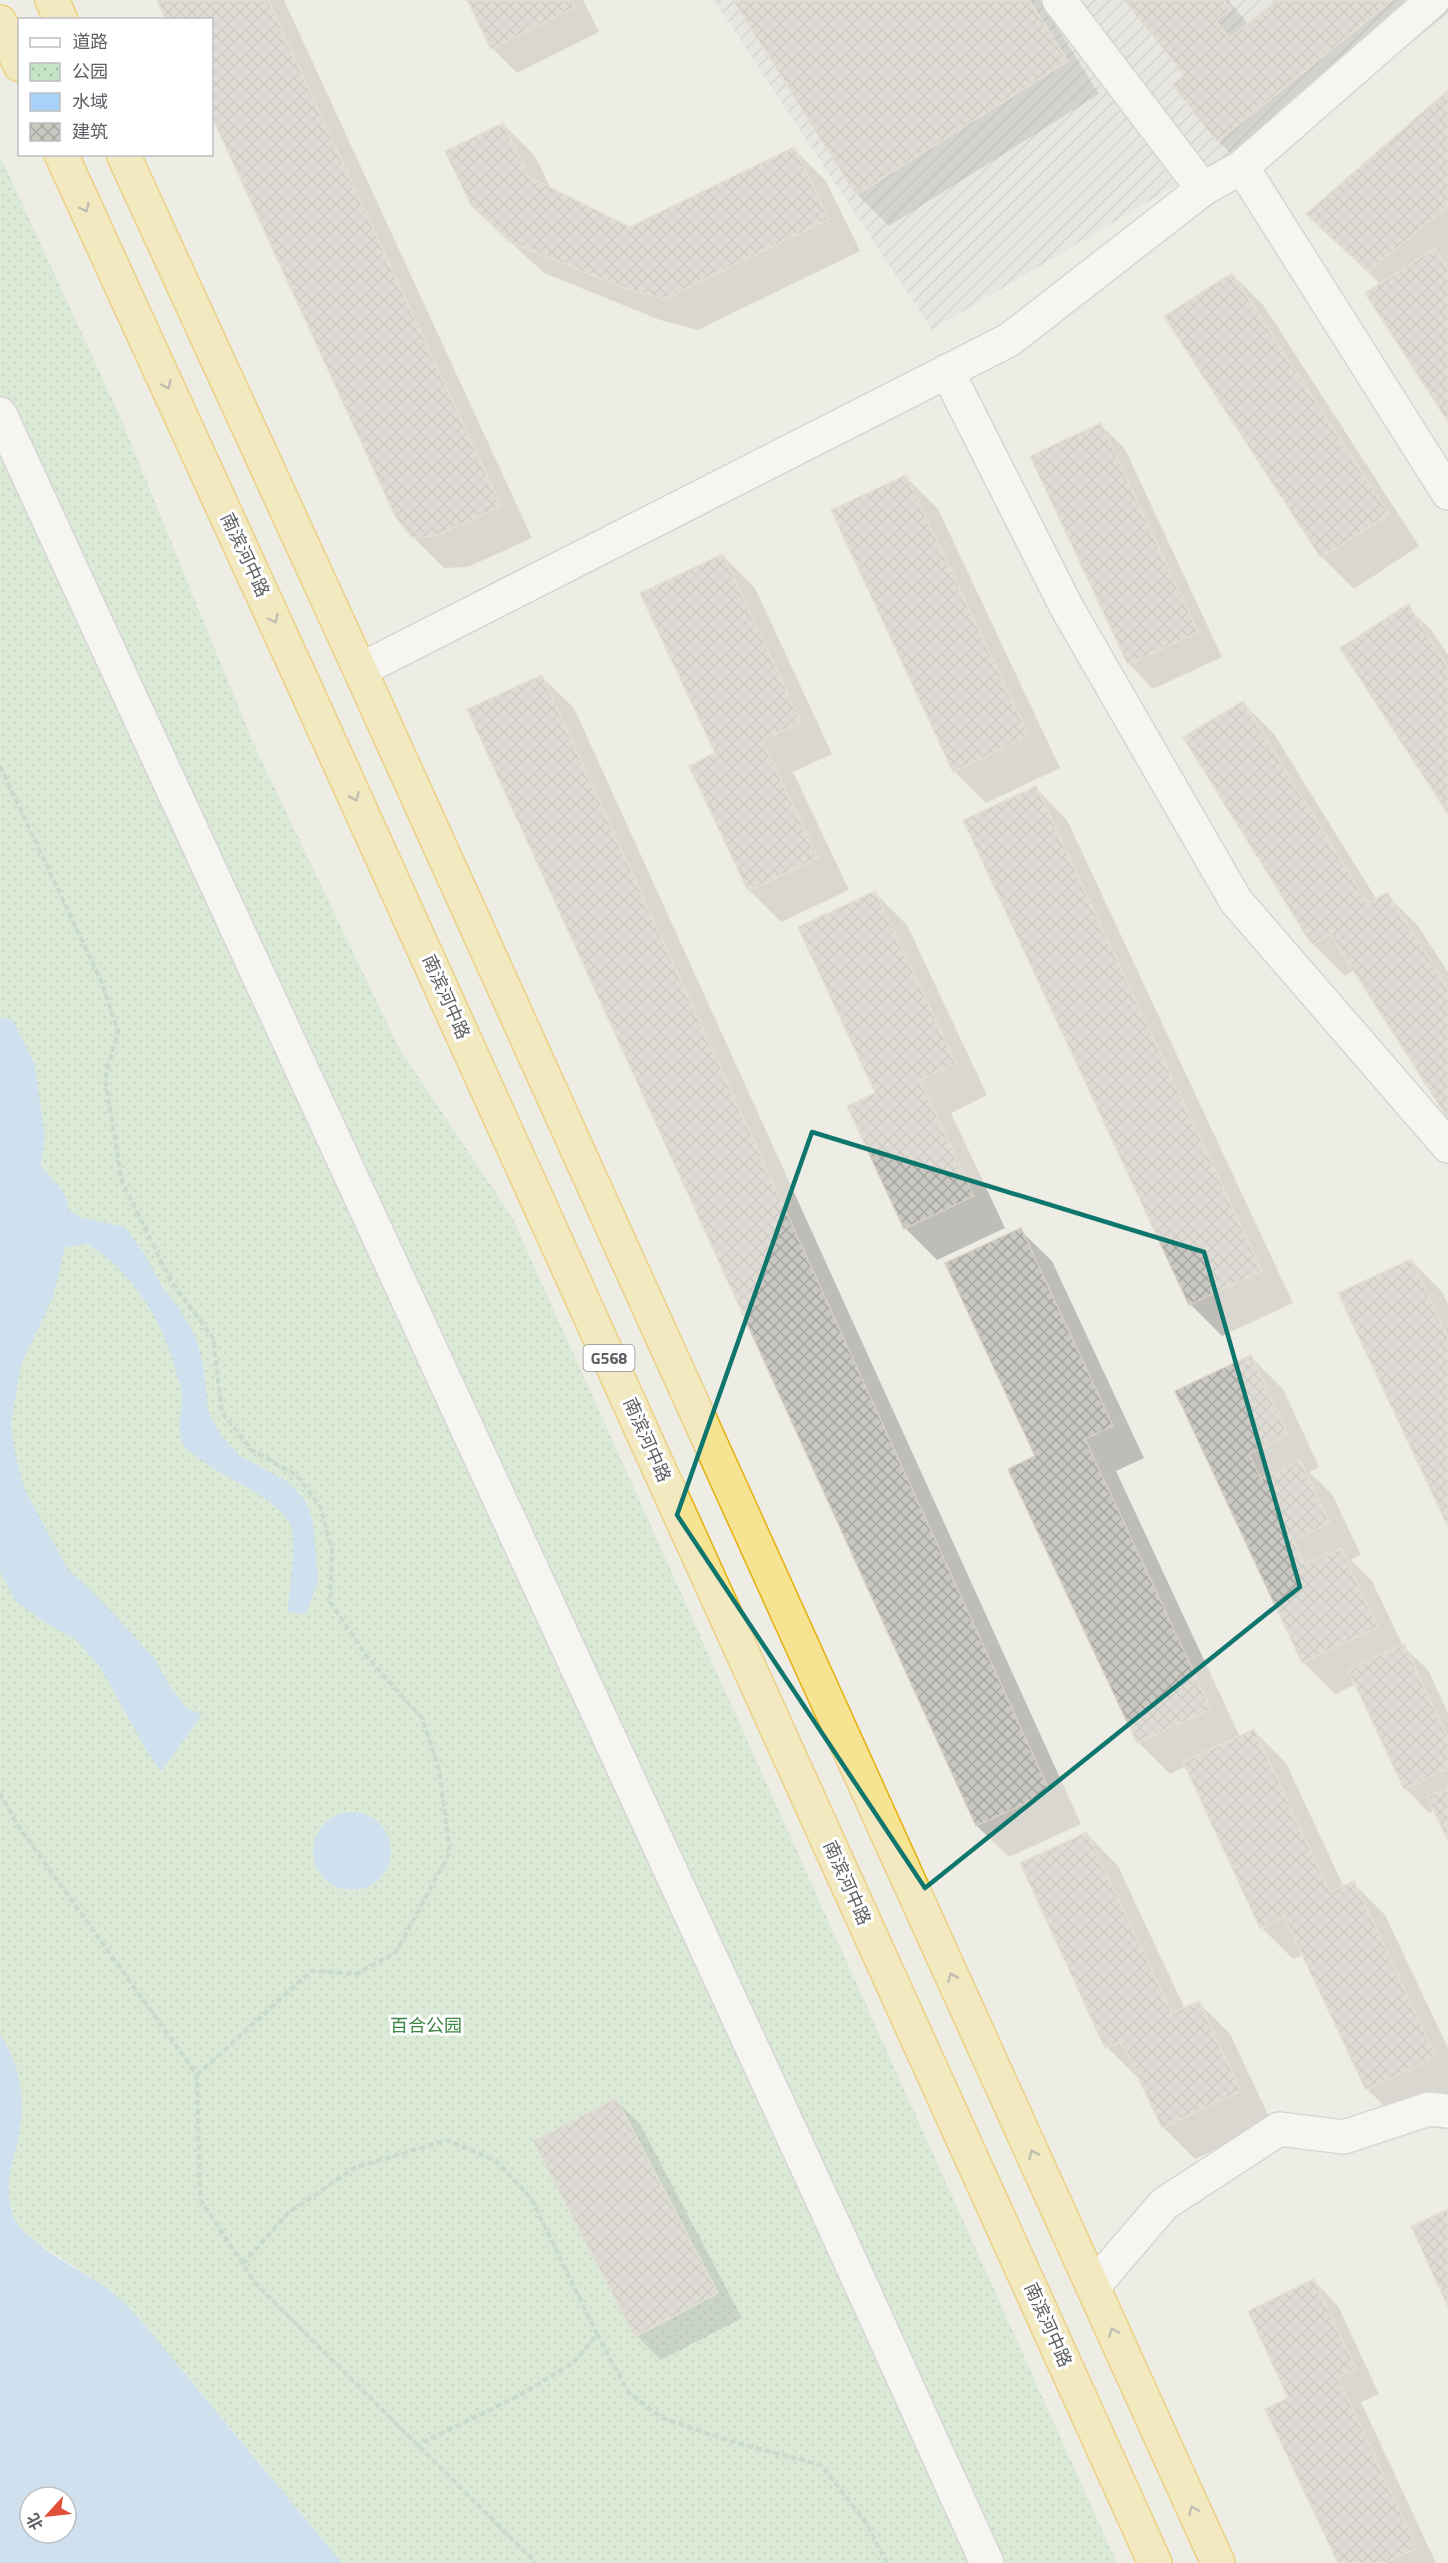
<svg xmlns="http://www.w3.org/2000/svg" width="1448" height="2563" font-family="'Titillium Web','Noto Sans SC',sans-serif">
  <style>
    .industrial { fill: url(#industrial-furrows) }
    .park { fill: url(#park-dots) }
    .water { fill: #a9d2fa; fill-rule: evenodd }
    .shadow { fill: #0003 }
    .building { fill: url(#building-cross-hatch); stroke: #d3cfc3; stroke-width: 1.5 }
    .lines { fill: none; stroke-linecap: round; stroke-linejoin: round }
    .minor-casing { stroke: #b7babe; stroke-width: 36 }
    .highway-casing { stroke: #e7af0c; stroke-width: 36 }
    .path { stroke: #9cc5ab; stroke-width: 4; stroke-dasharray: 6 3; stroke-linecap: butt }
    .minor { stroke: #fff; stroke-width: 33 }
    .highway { stroke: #f7e493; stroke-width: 33 }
    .oneway { stroke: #8b8872 }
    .marked { fill: none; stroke: #0f766e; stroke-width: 4.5; stroke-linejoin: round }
    .labels { text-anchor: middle; stroke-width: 6; stroke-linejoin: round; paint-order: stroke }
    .shield { fill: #fff; stroke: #8e9092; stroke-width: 1.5 }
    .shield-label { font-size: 16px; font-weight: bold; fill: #5d6064 }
    .street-label { font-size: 18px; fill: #5d6064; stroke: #fff }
    .park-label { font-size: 18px; fill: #3b8543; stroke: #fff }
  </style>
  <defs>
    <pattern id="industrial-furrows" width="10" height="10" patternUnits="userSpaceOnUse" patternTransform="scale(1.5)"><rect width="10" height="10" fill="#e0ded9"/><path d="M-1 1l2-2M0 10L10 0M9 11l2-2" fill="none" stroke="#b9b7b4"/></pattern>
    <pattern id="park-dots" width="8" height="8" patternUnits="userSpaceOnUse" patternTransform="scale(1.5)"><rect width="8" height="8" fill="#c3e4c5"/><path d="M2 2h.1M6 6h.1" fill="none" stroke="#a2bca4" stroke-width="1.8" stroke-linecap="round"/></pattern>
    <pattern id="building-cross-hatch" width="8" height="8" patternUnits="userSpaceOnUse" patternTransform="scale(1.5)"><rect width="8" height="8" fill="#cac8c2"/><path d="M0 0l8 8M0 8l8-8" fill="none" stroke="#a7a6a1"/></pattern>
  </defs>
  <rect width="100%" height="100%" fill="#eeede5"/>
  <!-- industrial -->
  <path class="industrial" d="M714 0H1404L1232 152 932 330Z"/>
  <!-- park -->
  <path class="park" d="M0 156 119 414 255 747 399 1048 512 1217 1117 2563H342L199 2390 113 2292 34 2240 15 2222 6 2205 1 2179 21 2123V2086L8 2047 0 2034Z"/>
  <!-- water -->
  <path class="water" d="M0 1017 13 1021 34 1063 45 1136 41 1166 65 1194 69 1211 81 1217 126 1228 145 1255 161 1285 179 1308 195 1336 203 1363 208 1410 219 1433 240 1456 288 1482 305 1500 313 1521 318 1581 306 1614 288 1612C289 1591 299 1537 289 1522 272 1495 225 1479 200 1459 196 1456 189 1452 186 1448 174 1432 183 1412 182 1394 182 1386 177 1376 175 1368 161 1318 132 1272 88 1244L65 1247 53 1297 21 1365 11 1423 15 1455 25 1490 68 1570 93 1592 155 1659 167 1682 185 1707 202 1715 161 1771 148 1753 100 1667 74 1638 47 1624 16 1601 0 1572Z
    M313 1851a39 39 0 1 1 78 0a39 39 0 1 1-78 0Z
    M0 2034C16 2059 25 2091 21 2121 17 2160 0 2179 15 2221 34 2248 83 2271 111 2291 120 2298 129 2308 137 2316L342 2563H0ZM30 2497H66V2533H30Z"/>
  <!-- shadow -->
  <path class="shadow" d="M159 0H284L532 538 468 567 444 568 412 536 396 516 212 114V20Z
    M469 0H583L599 32 517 73 492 48Z
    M735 0H1040L1099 94 889 226 857 194Z
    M1126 0H1228L1249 25 1280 0H1448V13L1250 172 1218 141 1186 76Z
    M1448 92V420L1381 285 1308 214Z
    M503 124 535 156 551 189 630 229 794 149 826 181 860 251 698 330 660 320 544 273 505 237Z
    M1232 274 1264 306 1419 546 1354 589 1322 557Z
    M1101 425 1125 449 1222 657 1153 689 1129 664Z
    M906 477 938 509 1060 768 986 803 954 771Z
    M723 556 755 588 832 754 793 772 849 890 781 922 749 890Z
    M1407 606 1432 631 1448 655V811Z
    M542 677 574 708 1081 1824 1009 1857 977 1826 469 709Z
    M1242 702 1274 734 1377 900 1386 894 1418 926 1448 972V1117L1354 970 1345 976 1313 944Z
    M1036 788 1067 820 1293 1303 1222 1336 1190 1304 965 821Z
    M875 893 907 925 987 1095 951 1113 1005 1228 937 1260 905 1228 877 1094Z
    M1020 1230 1052 1261 1144 1458 1116 1471 1240 1737 1254 1731 1286 1763 1344 1887 1353 1883 1385 1915 1448 2048V2098L1399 2121 1367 2089 1303 1955 1293 1959 1262 1928 1186 1766 1170 1774 1138 1742 1037 1457Z
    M1411 1260 1442 1292 1448 1304V1524Z
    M1251 1357 1283 1389 1319 1467 1309 1472 1332 1494 1361 1555 1351 1560 1372 1581 1403 1646 1428 1670 1448 1713V1838L1435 1810 1429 1813 1405 1788 1356 1684 1335 1694 1303 1662 1177 1392Z
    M1087 1834 1118 1866 1185 2009 1198 2002 1230 2034 1272 2123 1195 2159 1163 2127 1141 2078 1139 2079 1107 2047 1022 1864Z
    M616 2100 640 2124 742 2318 661 2360 637 2336Z
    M1314 2281 1338 2306 1379 2394 1361 2402 1436 2563H1340L1290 2398Z"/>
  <!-- building -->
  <path class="building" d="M157 0H268L501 506 436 536 411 537 395 516 212 117V20H166Z
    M467 0H572L575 7 491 49Z
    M733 0H1029L1068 61 856 195Z
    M1124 0H1224L1231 9 1216 21 1230 38 1277 0H1393L1217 142 1172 85 1184 75Z
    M1448 90V206L1368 272 1306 214Z
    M503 123 529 177 630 227 794 147 829 219 665 299 627 289 510 242 471 205 445 151Z
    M1435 248 1448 268V422L1365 293Z
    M1232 273 1389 514 1321 558 1164 316Z
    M1101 423 1198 632 1128 665 1030 456Z
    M906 475 1029 736 953 772 831 510Z
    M723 554 801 722 762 740 818 858 748 891 689 766 715 753 640 593Z
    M1408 604 1448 667V814L1340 648Z
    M542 675 1050 1792 976 1826 467 709Z
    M1243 701 1368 904 1387 892 1448 988V1119L1330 934 1312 945 1183 737Z
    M1036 786 1262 1271 1189 1305 963 820Z
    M875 891 956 1063 920 1080 974 1196 904 1229 847 1106 875 1093 798 927Z
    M1021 1228 1113 1426 1085 1439 1211 1709 1137 1743 1008 1469 1035 1456 945 1263Z
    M1411 1259 1448 1338V1527L1338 1293Z
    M1251 1355 1288 1435 1249 1454 1261 1479 1300 1460 1330 1523 1293 1540 1305 1564 1341 1548 1378 1627 1302 1663 1175 1391Z
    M1404 1644 1448 1738V1769L1404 1789 1348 1670Z
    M1254 1729 1330 1892 1354 1881 1436 2057 1366 2090 1284 1917 1260 1928 1183 1762Z
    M1448 1787V1841L1427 1797Z
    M1087 1832 1172 2013 1199 2001 1241 2091 1162 2128 1121 2041 1105 2048 1020 1863Z
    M616 2098 718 2293 635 2337 533 2141Z
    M1448 2209V2307L1411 2226Z
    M1314 2279 1356 2369 1338 2377 1417 2548 1384 2563H1338L1265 2409 1288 2398 1248 2311Z"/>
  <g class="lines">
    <defs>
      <path id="minor" d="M1059 0 1203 189
        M1242 167 1448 493
        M947 371 1067 608 1236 901 1448 1146
        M0 414 842 2243 987 2563
        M360 670 1009 340 1203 189 1242 167 1433 0
        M1093 2287 1164 2204 1279 2129 1344 2137 1429 2109 1448 2111"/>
      <path id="highway" d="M52 0 61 20
        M0 22 20 65
        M61 154 308 694 1155 2563
        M123 154 360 670 1218 2563"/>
    </defs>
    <!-- minor casing -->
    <use href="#minor" class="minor-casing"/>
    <!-- highway casing -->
    <use href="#highway" class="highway-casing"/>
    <!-- path -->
    <path class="path" d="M0 766 101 981 118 1031 105 1078 122 1182 171 1281 213 1338 222 1413 253 1451 296 1475 320 1506 332 1551 330 1602 368 1658 422 1718 439 1769 450 1852 396 1952 357 1974 311 1971 197 2075
      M0 1793 17 1824 197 2075 200 2199 256 2284 536 2563
      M243 2264 287 2214 354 2168 447 2140 496 2161 531 2198 597 2334 573 2363 518 2396 416 2446
      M597 2334 629 2393 662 2418 733 2442 821 2465 865 2521 887 2563"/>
    <!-- minor -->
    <use href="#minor" class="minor"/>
    <!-- highway -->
    <use href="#highway" class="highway"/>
  </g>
  <!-- one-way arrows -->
  <defs><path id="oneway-chevron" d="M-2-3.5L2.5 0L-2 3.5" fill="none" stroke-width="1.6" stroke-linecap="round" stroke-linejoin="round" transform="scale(1.5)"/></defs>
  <g class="oneway">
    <use href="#oneway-chevron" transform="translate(85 208) rotate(65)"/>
    <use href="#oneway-chevron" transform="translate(167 385) rotate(65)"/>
    <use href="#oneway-chevron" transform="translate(274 619) rotate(65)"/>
    <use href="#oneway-chevron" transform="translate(355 797) rotate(66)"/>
    <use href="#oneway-chevron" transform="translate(952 1977) rotate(-114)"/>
    <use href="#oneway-chevron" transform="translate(1033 2154) rotate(-114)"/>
    <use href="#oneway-chevron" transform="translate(1113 2332) rotate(-114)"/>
    <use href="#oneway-chevron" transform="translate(1193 2510) rotate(-114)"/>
  </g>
  <!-- marked area -->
  <path d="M0 0H1448V2563H0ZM812 1132 1204 1252 1300 1587 925 1888 677 1515Z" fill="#eeede5" fill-opacity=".55" fill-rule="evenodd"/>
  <path class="marked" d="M812 1132 1204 1252 1300 1587 925 1888 677 1515Z"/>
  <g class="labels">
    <!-- shield labels -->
    <rect class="shield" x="583.5" y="1345" width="51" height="26" rx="4.5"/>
    <g class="shield-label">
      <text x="609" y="1364">G568</text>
    </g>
    <!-- street labels -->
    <g class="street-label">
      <text transform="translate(245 555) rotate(65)" y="6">南滨河中路</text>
      <text transform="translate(446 997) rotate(66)" y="6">南滨河中路</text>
      <text transform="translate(647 1440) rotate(66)" y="6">南滨河中路</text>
      <text transform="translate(847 1883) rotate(66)" y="6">南滨河中路</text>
      <text transform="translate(1048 2325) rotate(66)" y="6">南滨河中路</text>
    </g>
    <!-- park labels -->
    <g class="park-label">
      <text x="426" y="2032">百合公园</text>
    </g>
  </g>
  <!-- legend -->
  <rect x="18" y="18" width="195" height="138" fill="#ffffff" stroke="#bebfc1" stroke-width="1.5"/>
  <rect x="30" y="38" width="30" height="9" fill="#ffffff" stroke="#bebfc1" stroke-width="1.5"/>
  <text x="72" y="48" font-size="18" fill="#5d6064">道路</text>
  <rect x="30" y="63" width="30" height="18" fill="url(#park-dots)" stroke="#bebfc1" stroke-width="1.5"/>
  <text x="72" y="78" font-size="18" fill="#5d6064">公园</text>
  <rect x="30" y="93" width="30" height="18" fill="#a9d2fa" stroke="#bebfc1" stroke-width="1.5"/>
  <text x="72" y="108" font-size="18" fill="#5d6064">水域</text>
  <rect x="30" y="123" width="30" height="18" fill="url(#building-cross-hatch)" stroke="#bebfc1" stroke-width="1.5"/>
  <text x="72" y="138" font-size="18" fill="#5d6064">建筑</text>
  <!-- north arrow -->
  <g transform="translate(48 2515) rotate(243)"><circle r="28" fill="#ffffff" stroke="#bebfc1" stroke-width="1.5"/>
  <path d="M0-4.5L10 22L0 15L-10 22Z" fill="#e05039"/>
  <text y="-9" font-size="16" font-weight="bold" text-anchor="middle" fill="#5d6064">北</text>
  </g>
</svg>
